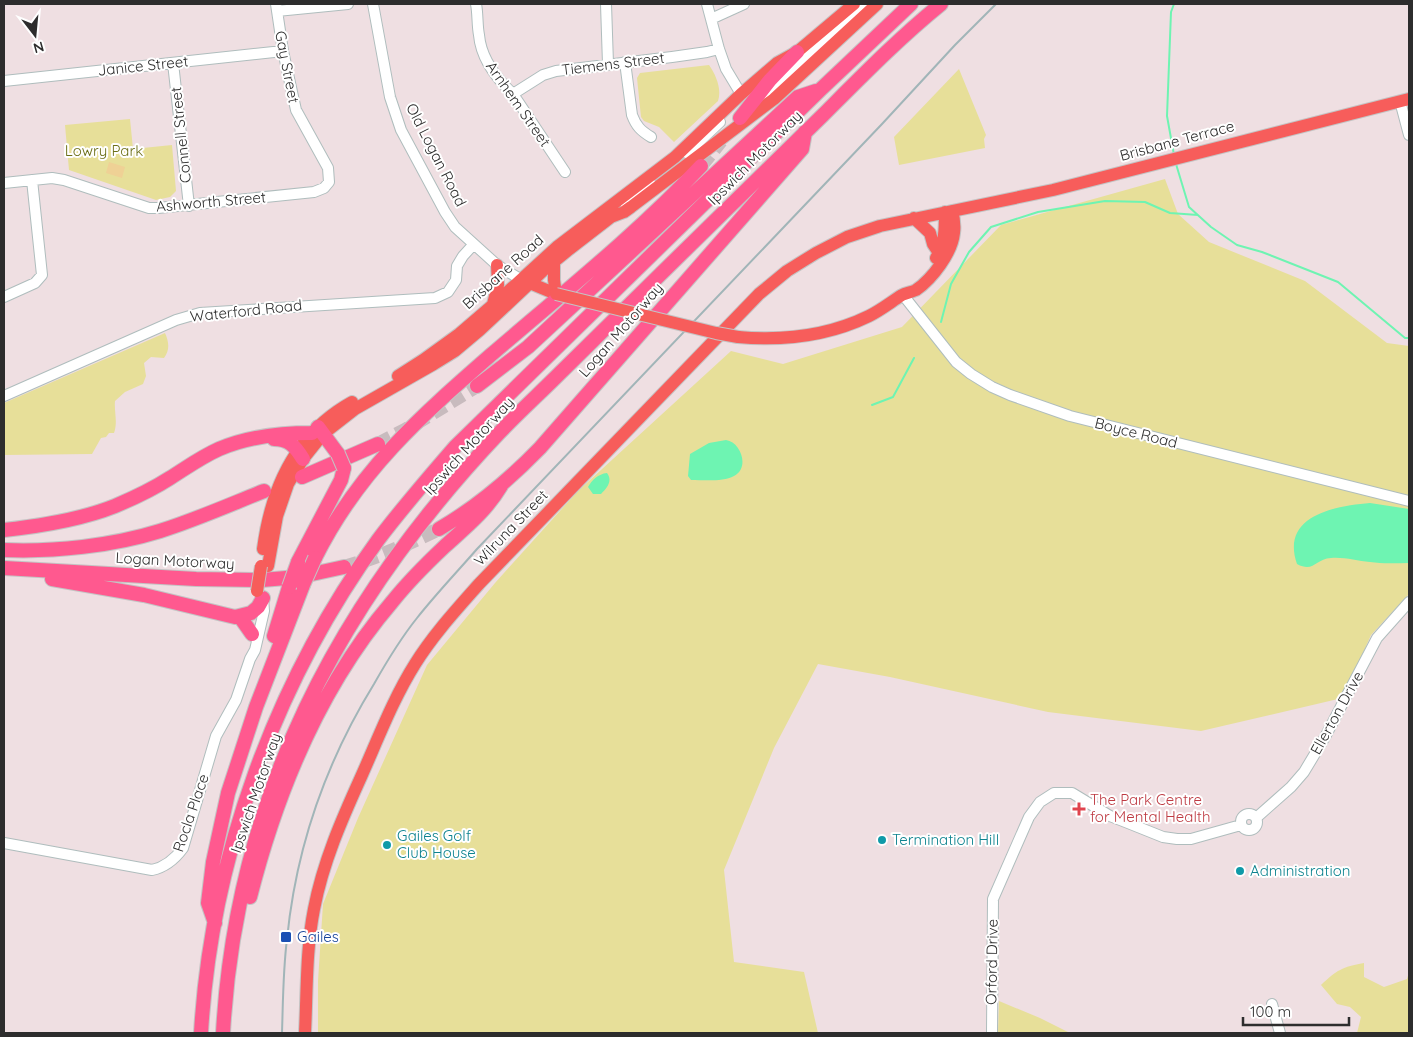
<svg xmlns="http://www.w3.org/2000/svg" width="1413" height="1037" font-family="Quicksand,sans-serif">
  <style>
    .green { fill: #e7df99 }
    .pitch { fill: #efd195 }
    .water { fill: #6ef4b2 }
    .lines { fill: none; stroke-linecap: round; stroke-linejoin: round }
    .stream { stroke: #6ef4b2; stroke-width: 2 }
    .highway-tunnel { stroke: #c8bbbe; stroke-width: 14; stroke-dasharray: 14 7; stroke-linecap: butt }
    .minor-casing { stroke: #afbdbd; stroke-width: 12 }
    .major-casing { stroke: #c4c4c4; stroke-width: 14 }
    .highway-casing { stroke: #c4c4c4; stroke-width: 16 }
    .minor { stroke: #fff; stroke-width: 10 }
    .major { stroke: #f75d5b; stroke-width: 12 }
    .highway { stroke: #ff598f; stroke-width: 14 }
    .rail { stroke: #a1b5b8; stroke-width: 2 }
    .major-bridge-casing { stroke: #c4c4c4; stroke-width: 14; stroke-linecap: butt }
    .highway-bridge-casing { stroke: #c4c4c4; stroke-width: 16; stroke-linecap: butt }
    .major-bridge { stroke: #f75d5b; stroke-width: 12 }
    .highway-bridge { stroke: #ff598f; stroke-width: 14 }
    .health-dot { fill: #e0444e; stroke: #fff; stroke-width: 2 }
    .culture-dot { fill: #0f9aa8; stroke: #fff; stroke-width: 2 }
    .transit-dot { fill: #1a4fb4; stroke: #fff; stroke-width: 2 }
    .labels { text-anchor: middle; stroke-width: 4; stroke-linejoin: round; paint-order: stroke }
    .street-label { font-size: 15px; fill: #2d2d2d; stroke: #fff }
    .park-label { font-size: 15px; fill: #6c6f18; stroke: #fff }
    .health-label { font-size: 15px; fill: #be3a42; stroke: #fff; text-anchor: start }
    .culture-label { font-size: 15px; fill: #0d838f; stroke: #fff; text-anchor: start }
    .transit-label { font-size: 15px; fill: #164399; stroke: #fff; text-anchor: start }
  </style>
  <rect width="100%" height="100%" fill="#efdfe2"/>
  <!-- green -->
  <path class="green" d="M709 65C716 75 722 89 718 101L674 142 659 127 644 121 641 117 637 78 640 73Z
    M959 69 986 135 984 139 985 148 899 165 894 137Z
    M130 119 133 149 172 145 176 191 170 197 156 200 69 170 65 125Z
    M1165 179 1178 214 1209 242 1305 281 1387 343 1409 346V594L1371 635 1348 687 1338 699 1201 731 1048 712 890 677 818 664 774 748 724 870 734 962 804 972 818 1033H318V981L323 904 358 818 427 665 495 583 578 491 731 351 783 364 902 327 1001 225Z
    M165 333C169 342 170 350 164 358L151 357 144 363 146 376 143 384 125 392 115 401C114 412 118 422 114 433H109L106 437 101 438 92 454 4 455V403Z
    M1364 963V977L1384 987 1407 979 1409 972V1033H1357L1361 1017 1350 1007 1337 1004 1321 985C1337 970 1342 967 1364 963Z
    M999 1001 1040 1018 1070 1033H998Z"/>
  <!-- pitch -->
  <path class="pitch" d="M109 162 125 167 122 178 106 173Z"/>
  <!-- water -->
  <path class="water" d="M726 440C741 442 750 468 734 476 723 482 704 480 691 480L688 476 690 454 709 443Z
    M607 473C613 481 607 488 601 494H593L588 487C592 480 598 474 607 473Z
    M1370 503 1409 509V563C1396 563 1383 564 1370 562 1357 561 1345 557 1331 558 1315 559 1314 573 1297 564 1280 515 1336 506 1370 503Z"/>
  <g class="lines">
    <!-- stream -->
    <path class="stream" d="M1174 4 1171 12 1167 116 1174 155
      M1176 164 1189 207 1211 227 1237 245 1262 252 1338 282 1405 338H1409
      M941 322 951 284 969 252 991 227 1038 212 1105 201 1145 202 1170 213 1198 215
      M872 405 893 397 914 358"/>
    <!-- highway-tunnel -->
    <path class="highway-tunnel" d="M701 166 721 141
      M378 444 405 430 477 386
      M344 567C377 558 408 544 439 529"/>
    <defs>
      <path id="minor" d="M373 4 390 97 401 130 445 212 455 227 497 265 520 279
        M476 4C478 14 477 25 479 35 481 59 496 78 513 94L565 172
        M606 4 608 64
        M707 4 719 49 726 69 741 94
        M277 11 348 4
        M711 19 744 4
        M625 62 632 115C636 126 641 131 651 137
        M173 63 189 206
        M4 81 283 51
        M513 94 543 75 556 71 672 57 707 52 719 49
        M758 95 771 91 817 46 867 4
        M1400 101 1409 135
        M687 153 720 122
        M4 183 52 178 64 180 149 208H158L314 192 324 188 329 182 328 168 296 110 283 51 276 4
        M626 205 650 183
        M903 295 956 362 971 374 992 387 1010 395 1070 416 1409 501
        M4 297 35 283 42 275 32 180
        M4 396 176 320 200 313 435 298 448 292 456 280 457 266 463 256 473 245
        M1241 822a8 8 0 1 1 16 0a8 8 0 1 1-16 0Z
        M1256 818 1291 787 1304 772 1325 737 1377 638 1409 602
        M4 843 152 870C166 867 175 859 183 848L216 736 236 700 250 659 255 650 264 611 263 598
        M1272 1004 1280 1033
        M992 1033 993 899 1029 817 1040 802 1054 793H1072L1110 816 1128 823 1163 837 1177 839H1191L1241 825"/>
      <path id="major" d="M914 218 930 233 933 244 939 253
        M936 258C945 244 945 228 945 212
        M554 261V280L556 294
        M525 281 556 294
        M493 304 498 285 497 265
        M738 337C783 341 828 336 869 316 881 310 891 302 902 295 906 293 912 292 916 290 932 279 952 253 954 233 955 226 954 218 952 211
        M398 376 423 360 459 334 502 297 558 246 675 157 741 94 777 63 797 52 854 4
        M263 549C271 488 296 433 352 402
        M268 566 277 516 288 484 303 459 323 434 355 409 434 364 455 351 480 330 546 268 567 251 611 217 624 212 631 207 774 99 877 4
        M305 1033C307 992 306 949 314 909 323 862 342 819 361 777 378 739 393 699 415 664 433 635 456 610 479 584L759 294 787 271 816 253 847 237 880 226 1053 190 1409 99"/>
      <path id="highway" d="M740 118 770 80 797 52
        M477 386 528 347 798 97 816 91
        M318 427 338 454
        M274 439C289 439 295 446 303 459
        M302 477 378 444
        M439 529C477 507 509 480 540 448L802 149 805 132
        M4 530C41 526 80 520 115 506 134 498 153 489 170 478 186 468 201 457 219 449 249 436 280 433 312 433
        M4 550C54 552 112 546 160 531 195 520 229 505 264 491
        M315 558C358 471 421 416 492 354 563 293 637 234 701 166
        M298 562 341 480 344 468
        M4 568 196 579 262 580 298 577 344 567
        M52 579 144 595 235 617 251 613 258 607 263 598
        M240 617 252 634
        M274 636 289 587
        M250 897C277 791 320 686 392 602 408 582 426 564 444 547 466 527 486 511 501 486
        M215 923 208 903 213 862 228 793 256 707 303 585
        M201 1033C211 859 275 682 378 540 402 508 429 477 455 447L820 90 911 4
        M223 1033C236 797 338 603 499 433 518 413 539 394 559 374 599 335 639 295 679 256 727 209 775 162 823 115 861 77 899 38 941 4"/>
    </defs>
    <!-- minor casing -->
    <use href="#minor" class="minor-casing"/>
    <!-- major casing -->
    <use href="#major" class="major-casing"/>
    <!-- highway casing -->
    <use href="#highway" class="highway-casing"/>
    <!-- minor -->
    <use href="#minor" class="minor"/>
    <!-- major -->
    <use href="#major" class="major"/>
    <!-- highway -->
    <use href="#highway" class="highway"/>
    <!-- rail -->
    <path class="rail" d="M282 1033C283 1002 283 970 287 939 296 848 326 762 374 684 387 661 401 638 417 618 436 594 457 572 477 549L882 124 955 45 996 4"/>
    <defs>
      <path id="major-bridge" d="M556 294 716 333 738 337
        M257 591 261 566"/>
      <path id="highway-bridge" d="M338 454 344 468
        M303 585 315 558
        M289 587 298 562"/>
    </defs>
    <!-- major-bridge casing -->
    <use href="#major-bridge" class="major-bridge-casing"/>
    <!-- highway-bridge casing -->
    <use href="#highway-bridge" class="highway-bridge-casing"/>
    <!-- major-bridge -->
    <use href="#major-bridge" class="major-bridge"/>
    <!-- highway-bridge -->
    <use href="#highway-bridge" class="highway-bridge"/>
  </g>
  <!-- markers -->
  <path class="health-dot" d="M1076.5 801.5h5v5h5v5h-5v5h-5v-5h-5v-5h5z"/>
  <g class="culture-dot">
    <circle cx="882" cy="840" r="5"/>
    <circle cx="387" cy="845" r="5"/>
    <circle cx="1240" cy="871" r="5"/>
  </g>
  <rect class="transit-dot" x="280" y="931" width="12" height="12" rx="2.5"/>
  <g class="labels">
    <!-- street labels -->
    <g class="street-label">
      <text transform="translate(613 64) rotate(-7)" y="5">Tiemens Street</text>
      <text transform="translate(143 66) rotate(-6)" y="5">Janice Street</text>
      <text transform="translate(287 67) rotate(79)" y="5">Gay Street</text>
      <text transform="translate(518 104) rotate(55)" y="5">Arnhem Street</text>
      <text transform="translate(181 135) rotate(-96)" y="5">Connell Street</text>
      <text transform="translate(1177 141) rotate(-15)" y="5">Brisbane Terrace</text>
      <text transform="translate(436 155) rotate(63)" y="5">Old Logan Road</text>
      <text transform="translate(755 158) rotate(-45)" y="5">Ipswich Motorway</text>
      <text transform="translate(211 202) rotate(-5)" y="5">Ashworth Street</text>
      <text transform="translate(503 272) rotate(-42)" y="5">Brisbane Road</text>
      <text transform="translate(246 311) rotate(-6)" y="5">Waterford Road</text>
      <text transform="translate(621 330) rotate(-49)" y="5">Logan Motorway</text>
      <text transform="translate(1136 433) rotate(14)" y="5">Boyce Road</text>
      <text transform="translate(469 446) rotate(-48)" y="5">Ipswich Motorway</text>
      <text transform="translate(511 528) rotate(-46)" y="5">Wilruna Street</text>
      <text transform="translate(175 561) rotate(3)" y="5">Logan Motorway</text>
      <text transform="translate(1337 713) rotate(-61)" y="5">Ellerton Drive</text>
      <text transform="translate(256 793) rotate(-71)" y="5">Ipswich Motorway</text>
      <text transform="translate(191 813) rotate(-71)" y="5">Rocla Place</text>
      <text transform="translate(992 962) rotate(-89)" y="5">Orford Drive</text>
    </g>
    <!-- park labels -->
    <g class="park-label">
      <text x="104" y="156">Lowry Park</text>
    </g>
    <!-- health labels -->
    <g class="health-label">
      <text x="1090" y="805">The Park Centre<tspan x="1090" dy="17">for Mental Health</tspan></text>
    </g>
    <!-- culture labels -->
    <g class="culture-label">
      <text x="397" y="841">Gailes Golf<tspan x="397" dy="17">Club House</tspan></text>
      <text x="892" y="845">Termination Hill</text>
      <text x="1250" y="876">Administration</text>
    </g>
    <!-- transit labels -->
    <g class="transit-label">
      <text x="297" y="942">Gailes</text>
    </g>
  </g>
  <!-- border -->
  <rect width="1413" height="1037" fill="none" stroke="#2d2d2d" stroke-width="10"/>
  <!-- north arrow -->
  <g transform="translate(35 35) rotate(164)" stroke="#ffffff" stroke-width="4" paint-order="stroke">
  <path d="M0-4L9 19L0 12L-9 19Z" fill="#2d2d2d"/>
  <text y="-8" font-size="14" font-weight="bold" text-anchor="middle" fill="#2d2d2d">N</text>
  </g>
  <!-- scale -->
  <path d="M1243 1017v8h106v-8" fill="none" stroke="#2d2d2d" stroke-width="2.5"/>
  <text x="1250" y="1017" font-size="15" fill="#2d2d2d" stroke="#ffffff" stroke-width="4" paint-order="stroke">100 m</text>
</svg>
